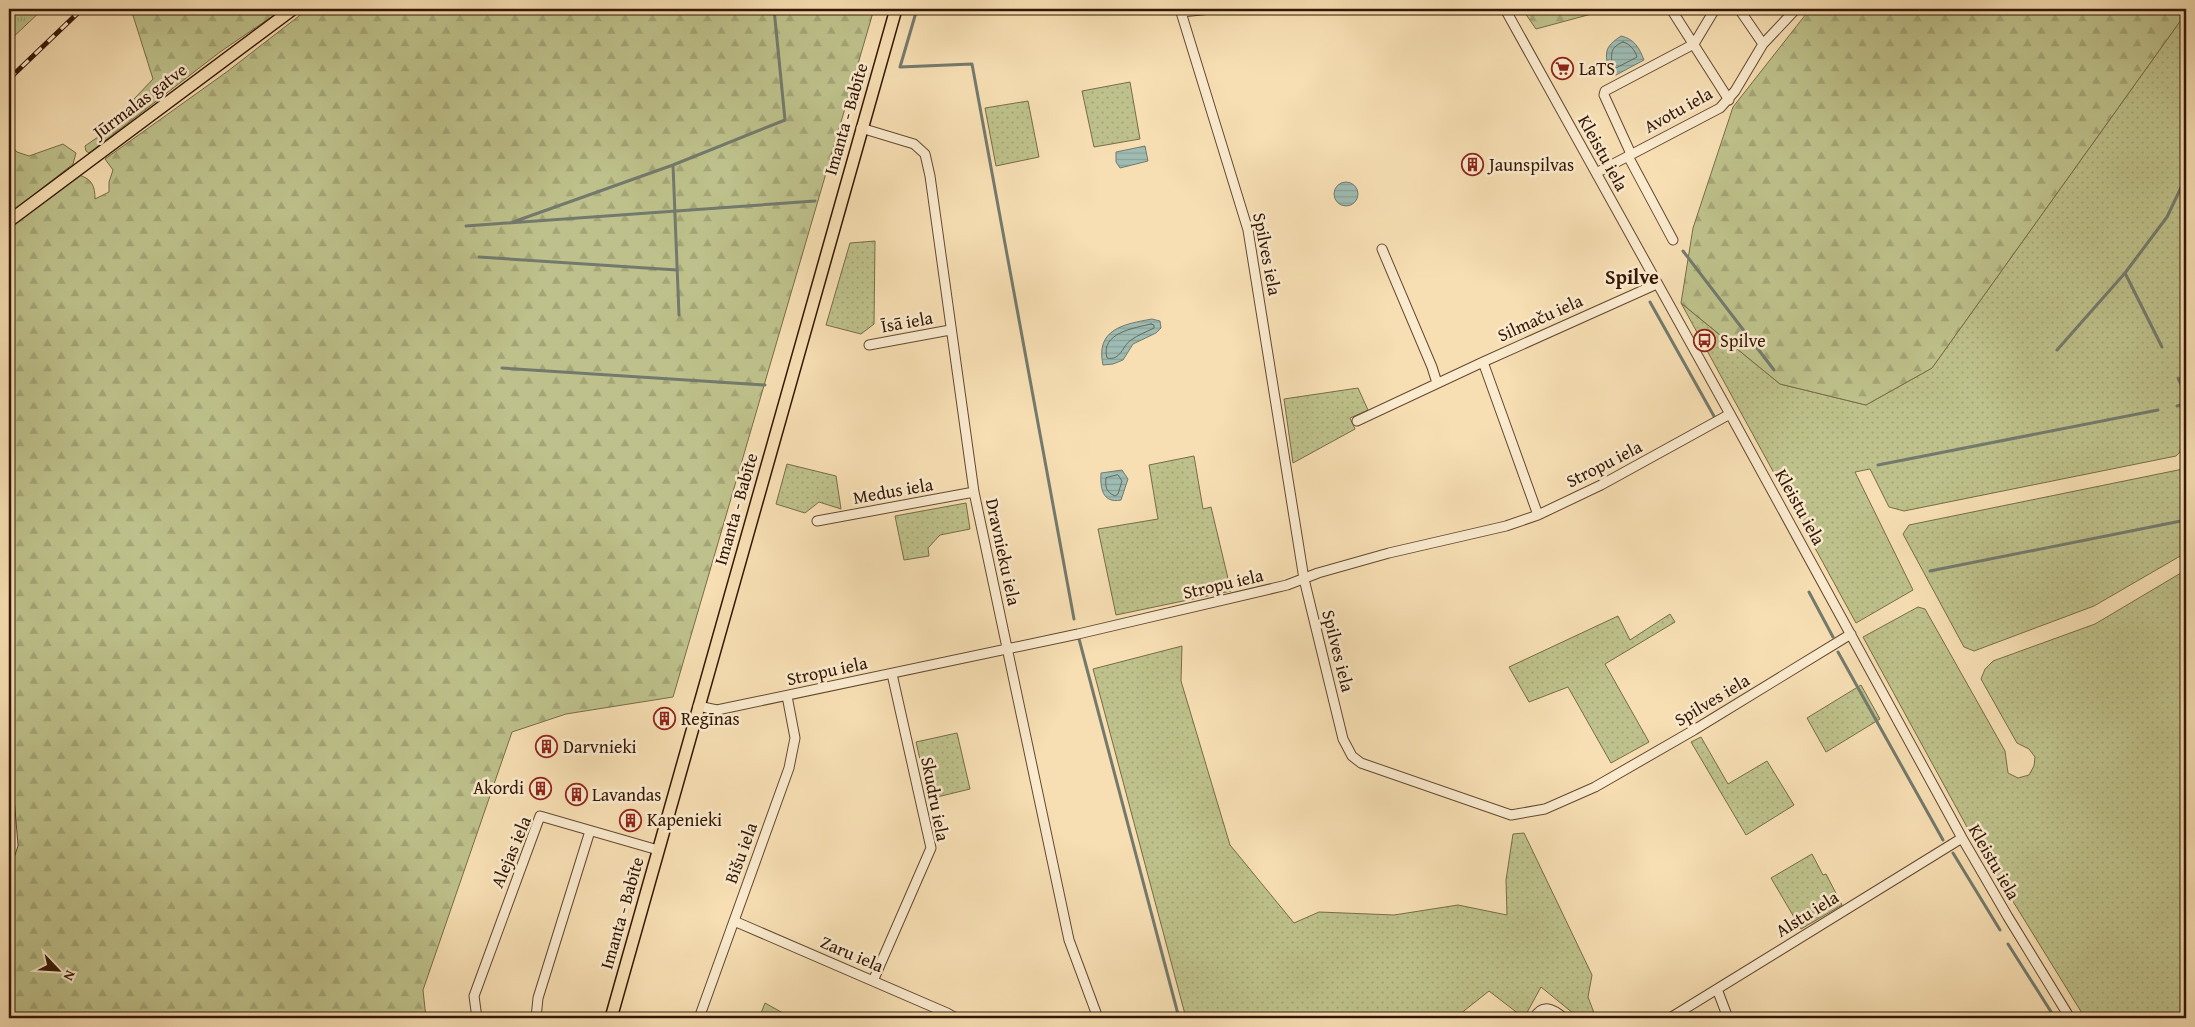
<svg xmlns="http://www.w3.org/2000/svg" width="2195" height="1027" font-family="'Gentium Book Plus',serif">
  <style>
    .grass { fill: url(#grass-dots); stroke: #786c47 }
    .forest { fill: url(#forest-firs); stroke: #786c47 }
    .park { fill: url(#park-tufts); stroke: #786c47 }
    .water { fill: url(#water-rules); stroke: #737a6d }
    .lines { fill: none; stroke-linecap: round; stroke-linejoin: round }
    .shore { stroke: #68695b; stroke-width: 1 }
    .stream { stroke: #737a6d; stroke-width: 3 }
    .minor-casing { stroke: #64482f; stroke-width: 11 }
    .major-casing { stroke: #331603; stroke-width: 14 }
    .minor { stroke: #faeace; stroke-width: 9 }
    .major { stroke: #f7dfb3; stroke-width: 11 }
    .rail-casing { stroke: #331603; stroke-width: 5 }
    .rail { stroke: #faeace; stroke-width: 3; stroke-dasharray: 9; stroke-linecap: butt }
    .labels { text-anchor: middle; stroke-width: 5; stroke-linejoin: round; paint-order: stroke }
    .poi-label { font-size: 18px; fill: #331603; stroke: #faeace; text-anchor: start }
    .street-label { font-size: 18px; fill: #331603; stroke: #faeace }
    .quarter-label { font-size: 20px; font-weight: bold; fill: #331603; stroke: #faeace }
  </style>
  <defs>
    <pattern id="grass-dots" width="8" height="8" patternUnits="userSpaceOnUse" patternTransform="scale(1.25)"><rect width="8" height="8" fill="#bec18b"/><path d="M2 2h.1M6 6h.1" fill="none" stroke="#a4a576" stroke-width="1.8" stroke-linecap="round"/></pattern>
    <pattern id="forest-firs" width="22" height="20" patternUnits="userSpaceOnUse" patternTransform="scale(1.25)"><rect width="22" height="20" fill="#bec18b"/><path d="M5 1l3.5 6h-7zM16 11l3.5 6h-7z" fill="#a4a576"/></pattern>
    <pattern id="park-tufts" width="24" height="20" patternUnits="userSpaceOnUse" patternTransform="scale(1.25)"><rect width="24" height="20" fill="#bec18b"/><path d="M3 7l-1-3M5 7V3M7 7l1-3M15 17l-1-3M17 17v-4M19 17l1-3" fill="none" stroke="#a4a576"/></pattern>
    <pattern id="water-rules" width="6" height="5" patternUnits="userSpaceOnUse" patternTransform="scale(1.25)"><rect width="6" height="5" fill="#9ebcb3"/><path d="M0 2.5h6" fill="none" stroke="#89a198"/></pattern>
  </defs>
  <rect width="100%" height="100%" fill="#f7dfb3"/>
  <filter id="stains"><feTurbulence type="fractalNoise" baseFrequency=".004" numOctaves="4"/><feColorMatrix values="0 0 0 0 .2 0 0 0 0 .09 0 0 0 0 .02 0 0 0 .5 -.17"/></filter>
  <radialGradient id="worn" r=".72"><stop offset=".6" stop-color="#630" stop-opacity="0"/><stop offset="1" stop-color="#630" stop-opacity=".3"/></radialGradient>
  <!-- grass -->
  <path class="grass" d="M2186 13V445L2181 446 2180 452 2176 456 1904 511 1889 507 1870 469 1855 472 1913 590 1856 623 1681 303 1780 384 1866 405 1932 368Z
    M1130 82 1140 139 1094 147 1082 91Z
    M1028 101 1039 157 996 166 985 108Z
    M875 241 874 324 861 334 826 325 850 243Z
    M1358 388 1368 410 1350 418 1355 429 1293 463 1284 399Z
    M1194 456 1203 509 1211 507 1231 591 1116 615 1098 529 1158 519 1149 465Z
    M787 464 836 476 841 509 819 502 805 513 776 504Z
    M2183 469 2186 471V549L2182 555 2094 606 1974 651 1964 647 1903 534 1909 525Z
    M966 503 970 529 940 535 928 548 929 556 904 560 895 516Z
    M2186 570V1018H2085L1967 827 1863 637 1918 607 1925 609 2005 751 2008 773 2018 778 2029 775 2034 766 2035 757 2029 749 2017 743 1981 679 1985 669 1993 661 2095 624Z
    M1670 614 1675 622 1605 664 1649 742 1611 763 1568 687 1529 702 1509 667 1618 616 1630 640Z
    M1182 646 1181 681 1230 845 1294 923 1319 912 1394 915 1458 905 1507 915 1506 880 1513 834 1524 833 1592 975 1588 997 1596 1018H1579L1541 987 1524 1018 1489 991 1455 1018H1186L1093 669Z
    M1861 685 1880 719 1826 752 1807 718Z
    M957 733 970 789 929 799 916 742Z
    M1701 737 1728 784 1767 761 1794 805 1746 835 1691 742Z
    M1812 854 1823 875 1826 874 1842 905 1801 929 1771 878Z"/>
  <!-- forest -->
  <path class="forest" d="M131 9H283L220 52 89 153 86 151 85 146 98 137 153 79Z
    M308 9H874L673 697 566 714 512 732 423 990 426 1018H13L9 1000V228L79 175C92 179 95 186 95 199L109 192V182L113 170 105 159 228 71Z
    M1513 9H1610L1536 29 1525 13 1516 14Z
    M1810 9H2186V13L1932 368 1866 405 1780 384 1681 303 1693 228 1733 107Z
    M9 143 17 152 29 156 63 144 76 153 73 164 9 214Z
    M765 1003 792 1018H759Z"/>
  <!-- park -->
  <path class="park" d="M9 9H43L9 41Z"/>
  <!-- water -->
  <path class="water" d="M1621 36C1634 39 1639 47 1644 60L1616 75 1608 72C1606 52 1603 48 1621 36Z
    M1145 146 1148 161 1120 168 1116 162V152Z
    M1334 194a12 12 0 1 1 24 0a12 12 0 1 1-24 0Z
    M1152 319 1160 321 1161 328 1156 333 1133 344 1123 360 1113 364 1103 365C1095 329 1124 324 1152 319Z
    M1122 470 1128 479 1121 500C1102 504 1100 487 1101 473Z"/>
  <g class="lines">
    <!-- shore -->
    <path class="shore" d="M1623 42C1630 44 1635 50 1637 57L1614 69 1612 67C1611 54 1610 47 1623 42Z
      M1151 324 1154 325V328C1146 332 1138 335 1131 340 1122 346 1121 361 1107 358 1100 333 1134 328 1151 324Z
      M1118 475 1122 481 1118 494 1115 496C1106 492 1105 487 1106 478Z"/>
    <!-- stream -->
    <path class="stream" d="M917 9 900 67 972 64 1074 619
      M673 165 679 315
      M513 222 673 165 785 120 774 9
      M466 226 815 201
      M1683 251 1774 370
      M479 257 677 270
      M1650 302 1715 418
      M2162 347 2125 273 2167 217 2186 177
      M2057 350 2125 273
      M502 368 765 385
      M2178 378 2186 395
      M2177 406 2186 404
      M1878 465 2158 410
      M1930 571 2186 520
      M1809 592 1833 637
      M1078 635 1179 1018
      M1838 652 1943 840
      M1953 853 2000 930
      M2008 944 2055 1018"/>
    <defs>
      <path id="minor" d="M1180 9 1248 230 1304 579 1343 739 1352 756 1361 763 1511 815 1545 809 1595 787 1694 730 1851 634
        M1505 9 1730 414 1962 838 2008 917 2070 1018
        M1671 9 1729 100
        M1739 9 1763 44
        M1181 12 1211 9
        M861 128 914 144 925 154 930 176 974 492 1069 940 1098 1018
        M1631 154 1604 95 1605 91 1694 44 1715 9
        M1628 156 1673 240
        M1596 173 1720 108 1735 91 1763 44 1796 9
        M1382 249 1432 367 1437 383
        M869 345 950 330
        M1483 362 1538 515
        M1357 421 1483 362 1657 284
        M817 521 974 492
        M698 706 717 710 1078 634 1287 585 1318 573 1389 553 1506 526 1538 515 1601 485 1730 414
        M9 798 13 845 9 857
        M734 921 947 1013 956 1018
        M873 981 931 848 892 674
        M1717 989 1728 1018
        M477 1018 474 996 540 816 658 850
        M536 1018 538 998 590 831
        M699 1018 789 768 795 738 787 696
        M1534 1018C1543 1003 1553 1009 1564 1018
        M1670 1018 1962 838"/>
      <path id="major" d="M9 221 293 9
        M611 1018 896 9"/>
    </defs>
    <!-- minor casing -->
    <use href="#minor" class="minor-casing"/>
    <!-- major casing -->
    <use href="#major" class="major-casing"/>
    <!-- minor -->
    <use href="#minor" class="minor"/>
    <!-- major -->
    <use href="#major" class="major"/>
    <defs>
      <path id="rail" d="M9 79 82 9"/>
    </defs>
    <!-- rail casing -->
    <use href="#rail" class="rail-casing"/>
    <!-- rail -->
    <use href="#rail" class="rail"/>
  </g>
  <!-- icons -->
  <defs>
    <symbol id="supermarket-ring" viewBox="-11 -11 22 22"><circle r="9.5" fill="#faeace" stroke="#8f2418" stroke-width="1.5"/><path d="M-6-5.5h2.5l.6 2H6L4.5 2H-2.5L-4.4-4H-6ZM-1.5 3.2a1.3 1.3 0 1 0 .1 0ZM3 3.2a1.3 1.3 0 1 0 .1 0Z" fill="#8f2418"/></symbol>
    <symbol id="building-ring" viewBox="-11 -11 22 22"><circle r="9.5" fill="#faeace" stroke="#8f2418" stroke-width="1.5"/><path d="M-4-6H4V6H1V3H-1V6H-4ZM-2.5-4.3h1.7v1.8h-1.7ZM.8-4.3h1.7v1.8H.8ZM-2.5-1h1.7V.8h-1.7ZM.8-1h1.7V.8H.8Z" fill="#8f2418"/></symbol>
    <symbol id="bus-ring" viewBox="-11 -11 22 22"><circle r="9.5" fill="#faeace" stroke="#8f2418" stroke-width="1.5"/><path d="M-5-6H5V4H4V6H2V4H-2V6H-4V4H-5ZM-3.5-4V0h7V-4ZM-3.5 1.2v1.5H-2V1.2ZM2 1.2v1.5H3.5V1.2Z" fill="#8f2418"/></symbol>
  </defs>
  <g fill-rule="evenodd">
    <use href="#supermarket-ring" x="1550" y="56" width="25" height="25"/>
    <use href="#building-ring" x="1460" y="152" width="25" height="25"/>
    <use href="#bus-ring" x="1692" y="328" width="25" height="25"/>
    <use href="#building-ring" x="652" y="706" width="25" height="25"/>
    <use href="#building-ring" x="534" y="734" width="25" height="25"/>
    <use href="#building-ring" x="528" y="776" width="25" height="25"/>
    <use href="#building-ring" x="564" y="782" width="25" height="25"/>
    <use href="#building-ring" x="618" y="808" width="25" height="25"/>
  </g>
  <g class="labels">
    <!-- poi labels -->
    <g class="poi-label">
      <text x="1579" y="75">LaTS</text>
      <text x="1489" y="171">Jaunspilvas</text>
      <text x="1720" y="347">Spilve</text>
      <text x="681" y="725">Regīnas</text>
      <text x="563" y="753">Darvnieki</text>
      <text x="524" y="794" text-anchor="end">Akordi</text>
      <text x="592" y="801">Lavandas</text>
      <text x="647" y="826">Kapenieki</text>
    </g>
    <!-- street labels -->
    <g class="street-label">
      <text transform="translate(140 101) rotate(-37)" y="6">Jūrmalas gatve</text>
      <text transform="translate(1678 110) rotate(-29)" y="6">Avotu iela</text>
      <text transform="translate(846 119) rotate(-74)" y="6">Imanta - Babīte</text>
      <text transform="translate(1603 153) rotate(61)" y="6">Kleistu iela</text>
      <text transform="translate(1267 254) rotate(79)" y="6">Spilves iela</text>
      <text transform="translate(1540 318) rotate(-24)" y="6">Silmaču iela</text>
      <text transform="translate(907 322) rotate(-10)" y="6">Īsā iela</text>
      <text transform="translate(1604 464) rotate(-27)" y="6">Stropu iela</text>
      <text transform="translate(893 491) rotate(-10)" y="6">Medus iela</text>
      <text transform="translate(1800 507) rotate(61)" y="6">Kleistu iela</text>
      <text transform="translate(736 509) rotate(-74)" y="6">Imanta - Babīte</text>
      <text transform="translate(1003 552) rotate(78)" y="6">Dravnieku iela</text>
      <text transform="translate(1223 584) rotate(-13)" y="6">Stropu iela</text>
      <text transform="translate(1338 651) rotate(76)" y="6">Spilves iela</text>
      <text transform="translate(827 671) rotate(-12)" y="6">Stropu iela</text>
      <text transform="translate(1712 700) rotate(-31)" y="6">Spilves iela</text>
      <text transform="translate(935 799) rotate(79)" y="6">Skudru iela</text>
      <text transform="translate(511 852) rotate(-67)" y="6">Alejas iela</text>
      <text transform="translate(741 853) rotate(-70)" y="6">Bišu iela</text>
      <text transform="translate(1994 862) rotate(60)" y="6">Kleistu iela</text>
      <text transform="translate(622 913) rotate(-74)" y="6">Imanta - Babīte</text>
      <text transform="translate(1807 914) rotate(-32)" y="6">Alstu iela</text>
      <text transform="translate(852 954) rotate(23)" y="6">Zaru iela</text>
    </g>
    <!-- quarter labels -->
    <g class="quarter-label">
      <text x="1632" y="284">Spilve</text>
    </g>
  </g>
  <!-- margin -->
  <rect width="2195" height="1027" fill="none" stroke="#f7dfb3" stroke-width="30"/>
  <rect x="10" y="10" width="2175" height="1007" fill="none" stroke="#331603" stroke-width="2.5"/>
  <rect x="15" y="15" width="2165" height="997" fill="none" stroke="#331603"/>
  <!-- north arrow -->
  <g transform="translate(58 970) rotate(115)" stroke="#faeace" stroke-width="4" paint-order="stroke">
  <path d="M0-4L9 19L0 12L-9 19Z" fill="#331603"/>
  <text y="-8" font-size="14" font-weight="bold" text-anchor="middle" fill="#331603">N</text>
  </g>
  <rect width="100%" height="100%" filter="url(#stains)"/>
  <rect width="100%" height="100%" fill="url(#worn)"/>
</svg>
